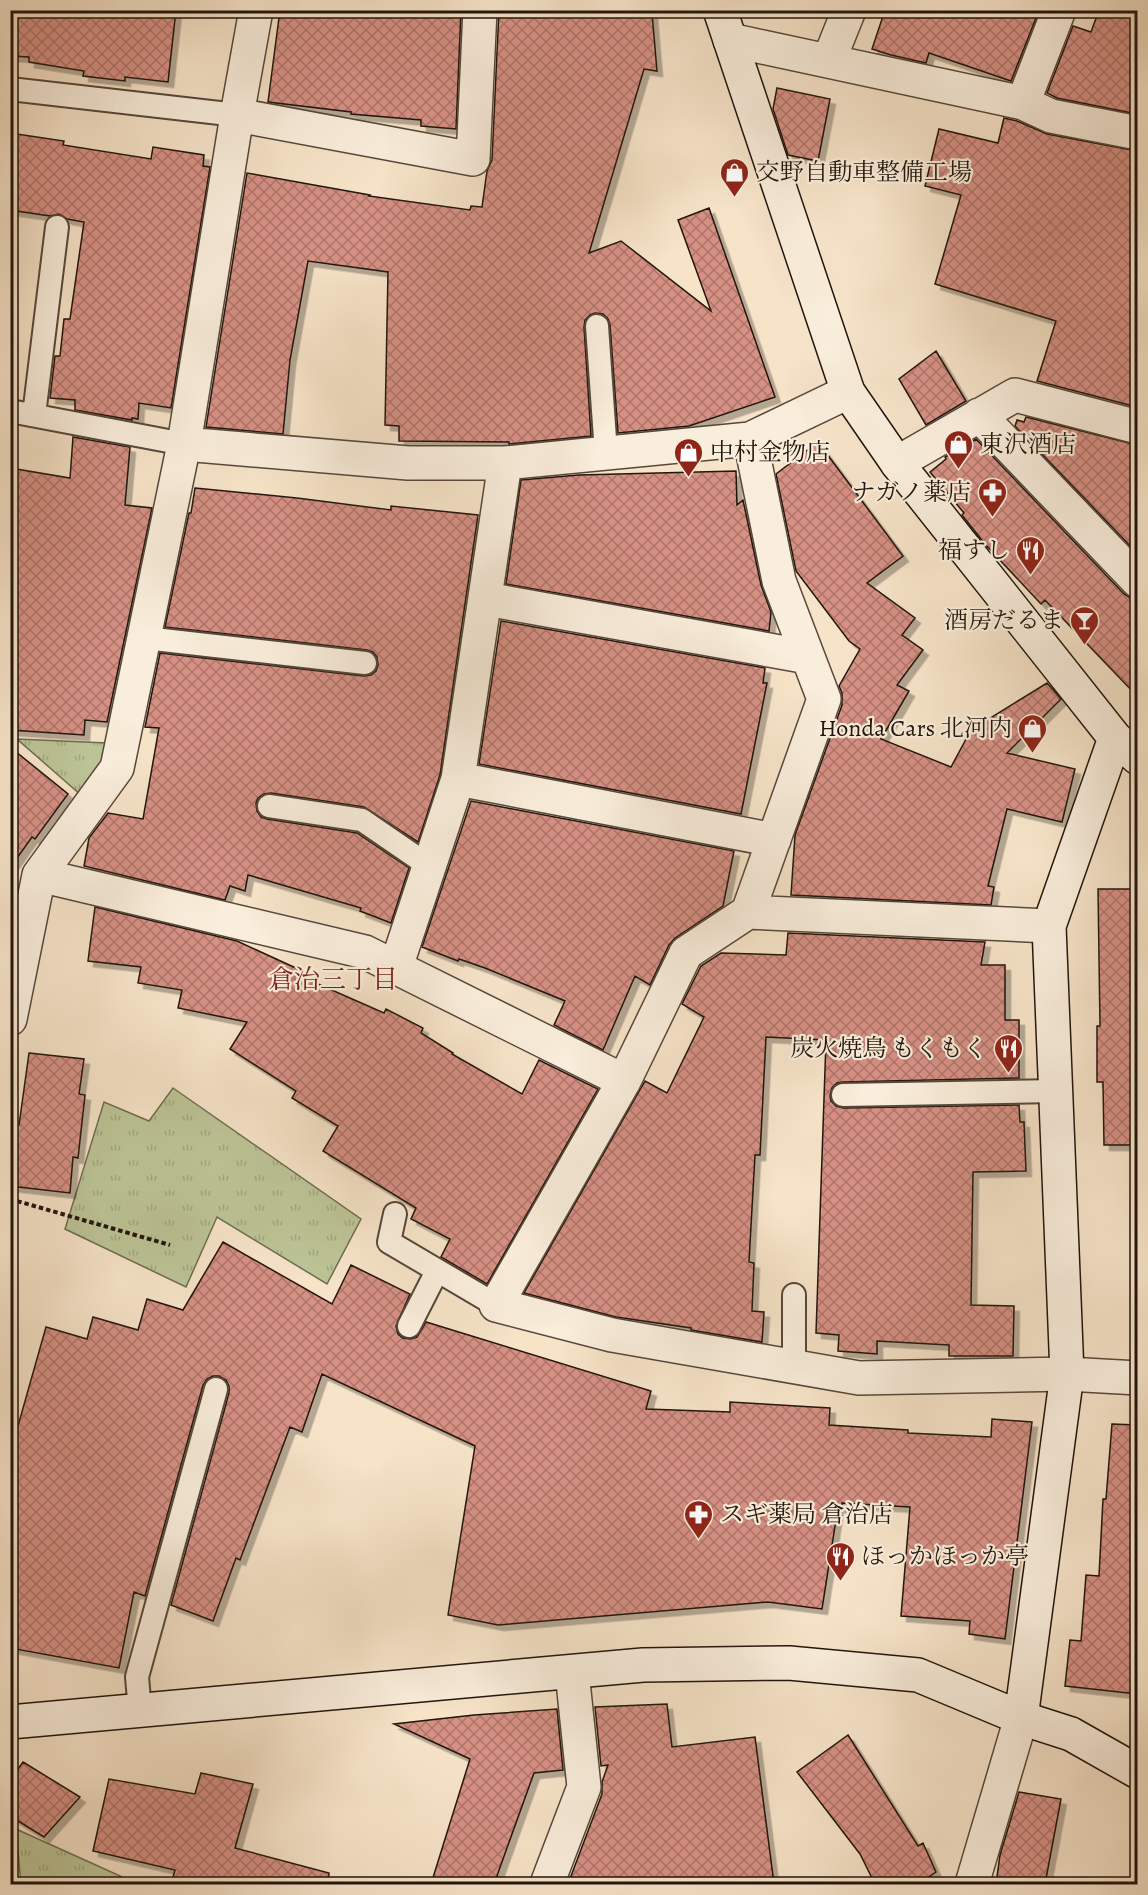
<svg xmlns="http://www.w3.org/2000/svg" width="1148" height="1895" font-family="Alegreya,'Noto Serif JP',serif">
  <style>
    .grass { fill: url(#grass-tufts); stroke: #6e6c51; stroke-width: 1.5 }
    .building { fill: url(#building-cross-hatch); stroke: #21150c; stroke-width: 1.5; filter: url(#shadow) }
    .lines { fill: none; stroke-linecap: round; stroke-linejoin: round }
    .lane-casing { stroke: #56483b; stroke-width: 26 }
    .street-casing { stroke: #56483b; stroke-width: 36 }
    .secondary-casing { stroke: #21150c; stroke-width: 36 }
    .path { stroke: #21150c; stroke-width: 4; stroke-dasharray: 4.5 3; stroke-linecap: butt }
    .lane { stroke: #f9eddb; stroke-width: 22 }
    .street { stroke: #f9eddb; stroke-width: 33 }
    .secondary { stroke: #f9eddb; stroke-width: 33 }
    .labels { text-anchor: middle; stroke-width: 4.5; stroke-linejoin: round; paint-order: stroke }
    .poi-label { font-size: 24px; fill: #21150c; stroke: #f9eddb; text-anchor: start }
    .neighbourhood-label { font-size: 26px; fill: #7a1f14; stroke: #f9eddb }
  </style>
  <defs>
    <pattern id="grass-tufts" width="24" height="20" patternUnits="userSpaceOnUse" patternTransform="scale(1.5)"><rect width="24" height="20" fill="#bcc496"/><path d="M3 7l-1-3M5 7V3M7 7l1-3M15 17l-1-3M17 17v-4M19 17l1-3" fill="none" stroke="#a1a880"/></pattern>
    <pattern id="building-cross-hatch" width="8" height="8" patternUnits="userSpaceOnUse" patternTransform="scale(1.5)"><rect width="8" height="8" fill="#d69084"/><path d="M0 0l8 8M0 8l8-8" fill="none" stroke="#ad746a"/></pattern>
    <filter id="shadow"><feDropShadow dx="5.5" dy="5.5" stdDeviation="0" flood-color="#0004"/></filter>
  </defs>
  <rect width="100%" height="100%" fill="#f6e3c8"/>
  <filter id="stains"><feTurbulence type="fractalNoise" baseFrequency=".00333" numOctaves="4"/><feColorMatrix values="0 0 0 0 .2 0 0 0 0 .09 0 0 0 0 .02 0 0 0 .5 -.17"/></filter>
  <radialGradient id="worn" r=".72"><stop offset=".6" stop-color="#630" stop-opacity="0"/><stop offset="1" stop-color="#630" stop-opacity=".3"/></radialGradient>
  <!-- grass -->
  <path class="grass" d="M17 739 107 743V765L82 796Z
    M173 1088 361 1219 327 1284 217 1217 186 1287 65 1229 104 1102 149 1121Z
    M16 1829 127 1879 91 1884H21Z"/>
  <!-- building -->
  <path class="building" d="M10 10H176L168 82 125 77V81L83 76 84 71 29 62V57L10 56Z
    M280 10H461L456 129 421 126V120L351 114V112L268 102Z
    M499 10 609 17 652 13 657 71 644 69 589 253 621 241 711 311 678 220 709 208 775 397 689 426 618 433 610 325 608 319 603 314 595 313 590 315 585 320 584 327 591 436 509 444V442L399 441V426L385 425 388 272 308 261 290 360 283 434 206 427 247 173 370 195 369 196 470 210 471 206 482 207 487 171 492 160Z
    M885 10H1030L1038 13 1011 81 929 53 926 63 891 55 872 49Z
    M1099 10H1137V114L1057 98 1047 93 1073 26 1091 32Z
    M777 88 830 99 818 161 788 155 773 109Z
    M1004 118 1017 121 1047 134 1137 151V407L1037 381 1056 321 935 284 961 195 925 186 939 129 998 143Z
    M10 133 64 141 63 145 151 159 153 147 204 155 203 166 210 167 171 408 139 403 138 419 132 418V420L75 410V400L50 398 55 356H60L64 319H70L84 222 67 219 59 214 50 216 10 210Z
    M936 351 966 401 926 425 899 379Z
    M1026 417 1137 445V553L1015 426 1017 420 1024 422Z
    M73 437 130 447 125 505 152 508 107 722 85 720 84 735 10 730V468L70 478Z
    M976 439 1124 594 1132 599H1137V696L1045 600 1041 604 984 543 962 515 964 513 930 472 946 459 945 457Z
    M818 442 903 556 867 583 915 618 902 635 923 650 897 685 909 691 881 739 951 767 971 730 1047 683 1061 699 1007 753 1075 769 1062 822 1007 809 988 886 994 887 991 905 791 895 795 835 842 705V693L839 686 860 649 849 641 796 571 776 474Z
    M736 471 737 505 743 500 761 585 771 612 769 631 506 584 521 480 579 475Z
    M195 488 297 498 391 510V506L478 515 440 775 418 842 364 807 271 793 264 794 258 798 256 803 257 811 261 817 267 819 357 833 409 868 391 923 360 911 361 908 248 875 245 891 230 886 225 900 84 866 89 838 108 813 143 819 159 728 145 727 160 653 363 676 371 675 376 671 378 665 377 657 373 652 367 650 165 627 189 513H191Z
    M501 621 765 668 763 683H767L741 814 479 764Z
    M10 747 68 794 35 839 32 837 10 868Z
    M471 801 734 851 723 906 675 938 669 945 650 985 635 976 603 1050 554 1025 565 1001 485 968 459 959 458 961 422 947Z
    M1098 889H1137V1145H1104L1103 1082H1097V1026H1100Z
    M95 907 237 941 311 975 309 980 384 1013 386 1009 423 1028 421 1033 453 1053 452 1054 522 1094 539 1060 598 1089 487 1284 441 1257 450 1239 411 1219 416 1208 323 1151 338 1126 292 1098 296 1091 230 1049 247 1022 178 1008 182 990 138 983 141 967 88 961Z
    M788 933 985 942 981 965H1005V1020H1019V1078L843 1082 837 1083 832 1088 830 1096 831 1101 836 1106 843 1108 1019 1105 1020 1122H1024L1026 1171 973 1172 971 1305 1014 1306 1013 1356H949V1345L877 1341V1354L838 1351 839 1335 816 1333 826 1040 766 1037 760 1155H755L749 1262 754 1263 752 1311 764 1312 762 1342 691 1330V1328L616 1317 524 1293 645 1081 667 1093 704 1017 682 1004 701 966 721 953 786 955Z
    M29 1053 84 1059 79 1094 85 1095 78 1158 73 1157 70 1193 10 1186 13 1124 19 1125Z
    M223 1242 332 1304 351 1265 410 1294 396 1326 398 1334 403 1338 410 1339 417 1337 426 1322 651 1391 646 1409 730 1412V1402L813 1407 830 1408 829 1425 908 1430V1433L991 1437 992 1419 1032 1422 1005 1639 969 1634 970 1621 901 1616 910 1507 842 1503V1507H838L822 1609 768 1602 498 1625 448 1615 475 1446 322 1374 302 1432 290 1427 240 1560 236 1558 213 1621 171 1605 229 1393V1386L226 1380 219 1376H213L207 1379 203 1385 145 1596 134 1592 119 1668 10 1648V1454L46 1327 87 1339 93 1317 138 1330 147 1299 183 1310Z
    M1112 1424 1137 1425V1694L1065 1686 1070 1640 1081 1641 1086 1575 1099 1576 1103 1499H1106Z
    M667 1704 672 1747 755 1737 774 1884H568L602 1794V1782L608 1765 601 1766 595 1707Z
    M557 1709 563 1770 534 1773 494 1884H431L470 1759 394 1724 474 1715Z
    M848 1735 918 1846 923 1843 936 1872 918 1884H875L860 1854 797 1772Z
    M23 1762 80 1797 44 1837 10 1816V1780Z
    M201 1773 253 1784 235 1848 329 1873 328 1884H171L175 1870 93 1851 109 1779 195 1794Z
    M1019 1792 1061 1799 1045 1884H996L1000 1855Z"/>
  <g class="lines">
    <defs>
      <path id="lane" d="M10 89 237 115
        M597 326 606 453
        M10 411 184 444
        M34 415 57 227
        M145 638 365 663
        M269 806 362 820 429 866
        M843 1095 1056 1091
        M395 1214 389 1242 496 1305
        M409 1326 437 1271
        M794 1367V1295
        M140 1711 137 1677 216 1389"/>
      <path id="street" d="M730 40 1023 103 1059 10
        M829 60 849 10
        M1023 103 1051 116 1138 133
        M237 115 473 159 480 10
        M979 415 1138 581
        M750 439 779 581 824 699 748 912 686 953 624 1081 496 1305 612 1335 859 1378 1067 1374 1138 1378
        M184 444 408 463H505L750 439 848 392
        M897 463 1015 395 1138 427
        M486 599 808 657
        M458 779 774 840
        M39 875 365 952 624 1081
        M748 912 1049 926
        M396 967 458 779 505 463
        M10 1019 39 875 117 768 184 444 237 115 256 10
        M547 1884 584 1787 572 1672
        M972 1884 1021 1718"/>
      <path id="secondary" d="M720 10 848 392 897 463 1115 738
        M1021 1718 1067 1374 1049 926 1115 738 1138 758
        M10 1722 643 1665 789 1663 918 1675 1021 1718 1071 1734 1138 1772"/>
    </defs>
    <!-- lane casing -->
    <use href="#lane" class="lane-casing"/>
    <!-- street casing -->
    <use href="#street" class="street-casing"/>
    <!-- secondary casing -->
    <use href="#secondary" class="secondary-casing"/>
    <!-- path -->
    <path class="path" d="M10 1199 170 1245"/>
    <!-- lane -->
    <use href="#lane" class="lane"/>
    <!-- street -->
    <use href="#street" class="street"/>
    <!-- secondary -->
    <use href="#secondary" class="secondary"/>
  </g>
  <!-- icons -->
  <defs>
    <symbol id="shop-pin" viewBox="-11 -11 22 30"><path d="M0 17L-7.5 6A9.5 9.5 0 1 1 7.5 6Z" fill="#8f2418" stroke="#f9eddb"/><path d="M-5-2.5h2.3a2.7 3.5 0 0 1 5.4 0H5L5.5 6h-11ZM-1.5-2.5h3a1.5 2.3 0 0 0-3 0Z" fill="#fff"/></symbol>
    <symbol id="pharmacy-pin" viewBox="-11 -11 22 30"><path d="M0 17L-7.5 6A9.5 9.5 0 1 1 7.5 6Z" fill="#8f2418" stroke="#f9eddb"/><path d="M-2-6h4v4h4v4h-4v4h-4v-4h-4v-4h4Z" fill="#fff"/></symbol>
    <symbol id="restaurant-pin" viewBox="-11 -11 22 30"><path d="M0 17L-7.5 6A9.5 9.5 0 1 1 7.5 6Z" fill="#8f2418" stroke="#f9eddb"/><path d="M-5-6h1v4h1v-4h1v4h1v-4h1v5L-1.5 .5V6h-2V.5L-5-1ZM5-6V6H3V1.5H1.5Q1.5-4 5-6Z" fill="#fff"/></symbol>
    <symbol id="bar-pin" viewBox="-11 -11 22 30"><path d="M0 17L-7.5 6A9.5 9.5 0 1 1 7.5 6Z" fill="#8f2418" stroke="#f9eddb"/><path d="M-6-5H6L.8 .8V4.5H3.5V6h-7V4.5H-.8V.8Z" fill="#fff"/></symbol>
  </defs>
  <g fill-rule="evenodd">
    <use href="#shop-pin" x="718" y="156" width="33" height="45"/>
    <use href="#shop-pin" x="942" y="428" width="33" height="45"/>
    <use href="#shop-pin" x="672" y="436" width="33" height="45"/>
    <use href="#pharmacy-pin" x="976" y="476" width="33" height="45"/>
    <use href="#restaurant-pin" x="1014" y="534" width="33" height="45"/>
    <use href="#bar-pin" x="1068" y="604" width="33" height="45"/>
    <use href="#shop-pin" x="1016" y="712" width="33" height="45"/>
    <use href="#restaurant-pin" x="992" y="1032" width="33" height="45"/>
    <use href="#pharmacy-pin" x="682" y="1498" width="33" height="45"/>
    <use href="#restaurant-pin" x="824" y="1540" width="33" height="45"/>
  </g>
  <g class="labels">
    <!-- poi labels -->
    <g class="poi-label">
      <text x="756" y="180">交野自動車整備工場</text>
      <text x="980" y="452">東沢酒店</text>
      <text x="710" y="460">中村金物店</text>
      <text x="971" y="500" text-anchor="end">ナガノ薬店</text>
      <text x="1010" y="558" text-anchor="end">福すし</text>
      <text x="1064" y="628" text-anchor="end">酒房だるま</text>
      <text x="1012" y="736" text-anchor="end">Honda Cars 北河内</text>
      <text x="987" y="1056" text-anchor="end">炭火焼鳥 もくもく</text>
      <text x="720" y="1522">スギ薬局 倉治店</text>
      <text x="861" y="1564">ほっかほっか亭</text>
    </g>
    <!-- neighbourhood labels -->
    <g class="neighbourhood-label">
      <text x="333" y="988">倉治三丁目</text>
    </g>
  </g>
  <!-- margin -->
  <rect width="1148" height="1895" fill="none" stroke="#f6e3c8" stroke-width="36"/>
  <rect x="12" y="12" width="1124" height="1871" fill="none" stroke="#21150c" stroke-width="3"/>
  <rect x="18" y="18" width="1112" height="1859" fill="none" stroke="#21150c" stroke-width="1.5"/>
  <rect width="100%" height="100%" filter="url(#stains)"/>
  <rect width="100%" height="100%" fill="url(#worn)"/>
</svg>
